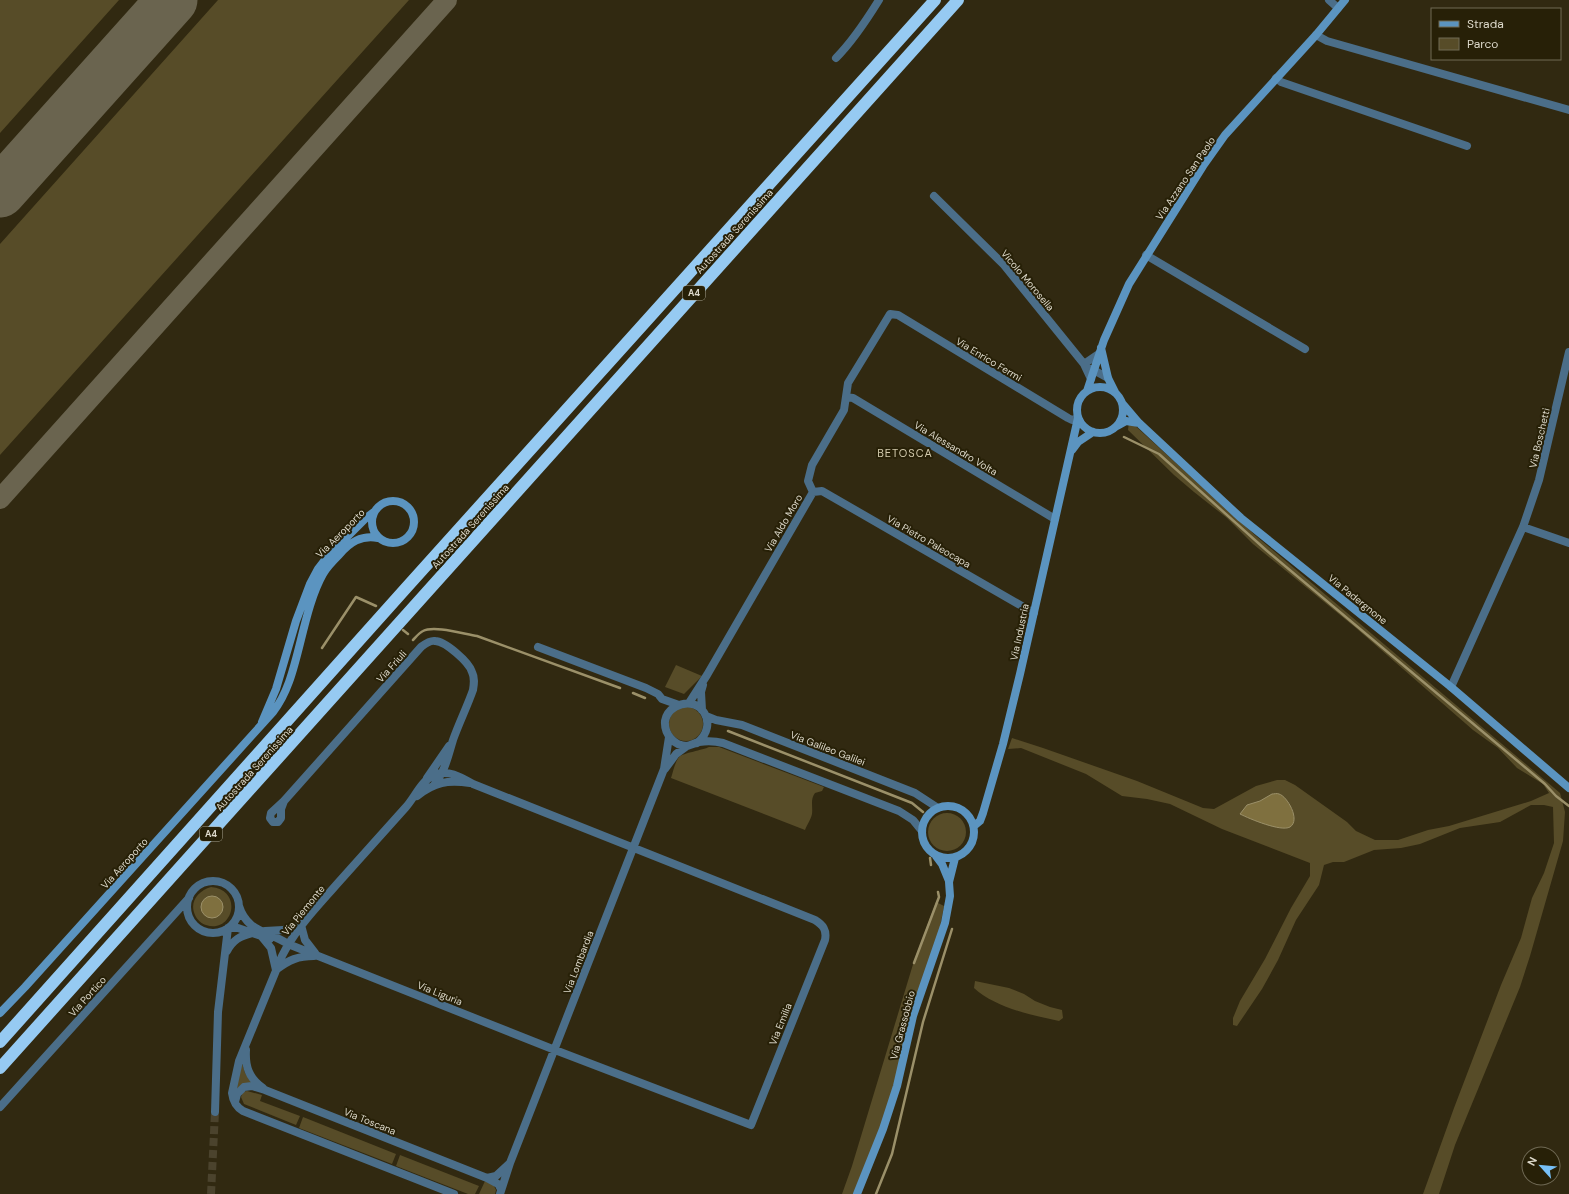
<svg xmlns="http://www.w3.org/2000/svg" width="1569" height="1194" font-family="'DM Sans',sans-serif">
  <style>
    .green { fill: #574c28; fill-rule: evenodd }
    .water { fill: #7f703f; stroke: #9b9069 }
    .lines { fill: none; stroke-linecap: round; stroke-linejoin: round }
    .stream { stroke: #9b9069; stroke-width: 2.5 }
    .taxiway { stroke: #6a644f; stroke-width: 20 }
    .runway { stroke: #6a644f; stroke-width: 51 }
    .street-tunnel { stroke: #4b432d; stroke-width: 8; stroke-dasharray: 8 4; stroke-linecap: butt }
    .street { stroke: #4b6e89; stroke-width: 8 }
    .secondary { stroke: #5b94c0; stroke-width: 8 }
    .highway { stroke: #96caf2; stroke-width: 12 }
    .labels { text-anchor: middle; stroke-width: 4; stroke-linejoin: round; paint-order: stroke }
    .shield { fill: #272007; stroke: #a6a290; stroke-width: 1 }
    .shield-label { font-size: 9px; font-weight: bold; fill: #ddd9cb }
    .street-label { font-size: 10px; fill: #ddd9cb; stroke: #272007 }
    .neighbourhood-label { font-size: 11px; letter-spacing: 1px; fill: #d3caad; stroke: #272007 }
  </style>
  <rect width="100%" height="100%" fill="#312911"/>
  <!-- green -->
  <path class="green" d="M0 0H119L0 133Z
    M218 0H409L0 455V244Z
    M1129 422H1131L1256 536 1560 793 1565 812 1563 841 1530 956 1520 987 1455 1145 1439 1194H1423L1454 1108 1501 985 1521 938 1532 898 1544 873 1554 843 1553 807 1544 805H1531L1500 822 1460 828 1420 844 1401 848 1374 850 1344 862H1333L1324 865 1319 885 1296 920 1278 960 1262 989 1237 1026 1233 1025V1018L1240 1001 1265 959 1291 908 1310 876V863L1222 829 1170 804 1147 799 1122 796 1086 774 1021 748 1008 749 1012 738 1043 748 1137 781 1203 808 1214 809 1256 786 1277 780H1285L1295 785 1347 822 1356 831 1375 840H1398L1428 830 1449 826 1531 801 1549 793 1543 784 1517 768 1498 748 1473 730 1356 628 1253 544 1227 518 1194 492 1174 475 1128 430Z
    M676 665 702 676 684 694 665 687Z
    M669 724a17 17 0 1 1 34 0a17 17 0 1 1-34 0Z
    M709 747H719L824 787 822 791 815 793C810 800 813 806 812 814 811 819 807 825 805 830L671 778C673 772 675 762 679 757 683 753 703 750 709 747Z
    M928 832a19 19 0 1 1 38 0a19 19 0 1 1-38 0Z
    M211 887C244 890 233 934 206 925 202 924 197 920 195 915 189 902 198 891 211 887ZM211 896H215L208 917 202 912 201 905 208 897Z
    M936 902 944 906 939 932 889 1106 855 1194H842L852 1166 914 961Z
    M975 981 1009 988 1024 994 1035 1001 1050 1007 1062 1010 1063 1018 1059 1021C1031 1015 996 1008 974 988Z
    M242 1063 245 1073 252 1083 242 1085 236 1090Z
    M247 1091 262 1095 260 1101 300 1116 296 1125 244 1104 241 1097 243 1092Z
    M303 1117 396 1154 392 1164 299 1128Z
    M400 1155 479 1186 475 1194H468L396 1166Z
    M485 1181 493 1184 496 1190 495 1194H479Z"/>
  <!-- water -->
  <path class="water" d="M1272 794C1274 794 1277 793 1279 794 1287 796 1301 820 1290 827 1281 832 1250 819 1240 814L1247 805 1260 801Z
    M201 907a11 11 0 1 1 22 0a11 11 0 1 1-22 0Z"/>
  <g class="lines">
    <!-- stream -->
    <path class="stream" d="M1124 437 1159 454 1266 550 1545 784 1556 796 1569 806
      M403 630 408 634
      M413 640C416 637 419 633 423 631 434 625 464 634 477 636L620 688
      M322 648 356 597 376 606
      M633 693 645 698
      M728 731 912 803 923 812
      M930 858 931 865
      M914 963 939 897 938 892
      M876 1194 892 1154 923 1022 952 929"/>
    <!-- taxiway -->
    <path class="taxiway" d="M0 499 447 0"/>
    <!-- runway -->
    <path class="runway" d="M0 192 172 0"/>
    <!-- street-tunnel -->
    <path class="street-tunnel" d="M211 1194 215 1112"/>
    <!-- street -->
    <path class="street" d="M1329 0 1338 8
      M1316 35 1327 41 1569 110
      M836 58C853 41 866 21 879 0
      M1276 78 1281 82 1467 146
      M934 196 1004 265 1084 364 1091 379
      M1146 255 1305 349
      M1084 364 1100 353
      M1088 367 1108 378
      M846 397 853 398 1055 519
      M813 492 808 481 812 465 844 410 848 383 890 314 898 315 1068 418 1072 420 1078 418
      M813 492 822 491 1034 613
      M1523 527 1569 543
      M538 647 646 688 658 694 662 699 679 705
      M1451 687 1523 527 1539 480 1569 352
      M689 703 707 675 813 492
      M702 710 701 692 703 685
      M706 716 716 720 742 725 915 793 938 808
      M697 743C720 725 701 693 675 707 670 710 666 715 665 721 664 734 674 746 687 746 691 745 695 743 699 742 707 741 715 741 723 743L899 811 913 820 922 831
      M665 769 676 754 687 746
      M427 778 449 746
      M417 796C435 782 447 780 470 783
      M284 801 421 647C425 644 430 640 435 641 445 641 469 662 472 672 475 678 474 684 473 690 467 707 459 723 453 740 448 756 445 772 434 785
      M284 801 281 809V818L278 822H273L270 818 271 813Z
      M187 907a26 26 0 1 1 52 0a26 26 0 1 1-52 0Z
      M239 906C247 932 268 931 288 944L555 1050 751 1125 825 940C827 930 823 925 815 920L473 784C461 777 448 769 434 775 421 781 415 797 406 807 383 833 360 858 337 884 317 907 296 928 282 956L239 1061 232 1093C233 1101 236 1107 243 1111L454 1194
      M301 925 305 940 315 953
      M228 928H238L270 939
      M265 931 283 930 301 925
      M262 937 271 948 276 970
      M227 951C233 940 240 936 252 933
      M277 969C289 960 298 956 314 956
      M246 1050C245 1067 249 1078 263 1088
      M235 1102 237 1094 244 1087 252 1086 265 1090 487 1178 498 1184 501 1189
      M0 1107 189 898
      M215 1112 218 1012 228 928
      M487 1178 496 1176 509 1164
      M500 1194 510 1163 664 769 669 737"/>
    <!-- secondary -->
    <path class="secondary" d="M1101 348 1108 378 1115 392
      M1077 410a23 23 0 1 1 46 0a23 23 0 1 1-46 0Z
      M1087 391 1104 340 1129 284 1203 166 1225 135 1316 35 1345 0
      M1122 403 1139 423 1241 518 1451 687 1569 788
      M1117 426 1126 421 1139 423
      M1072 450 1078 442 1093 432
      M372 522a21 21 0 1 1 42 0a21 21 0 1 1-42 0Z
      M262 722 276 689 296 621 310 584 318 569 328 556 366 518 374 512
      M922 832a26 26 0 1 1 52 0a26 26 0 1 1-52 0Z
      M974 826 980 821 983 813 1003 744 1020 674 1078 418
      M936 856 942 864 949 881
      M0 1013 25 987 273 712C280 703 285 693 289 682 301 649 306 604 323 574 327 567 333 561 339 555 350 542 361 535 378 538
      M857 1194 883 1129 897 1086 913 1016 945 923 950 896 949 882 955 858"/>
    <!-- highway -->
    <path class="highway" d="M0 1042 406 588 935 0
      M0 1068 958 0"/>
  </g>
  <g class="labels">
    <!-- shield labels -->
    <g class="shield">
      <rect x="683" y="286" width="22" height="14" rx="3"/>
      <rect x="200" y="827" width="22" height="14" rx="3"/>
    </g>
    <g class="shield-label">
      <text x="694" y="296">A4</text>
      <text x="211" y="837">A4</text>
    </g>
    <!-- street labels -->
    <g class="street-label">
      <text transform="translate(1185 178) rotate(-56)" y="4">Via Azzano San Paolo</text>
      <text transform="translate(734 231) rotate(-48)" y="4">Autostrada Serenissima</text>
      <text transform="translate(1028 280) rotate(50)" y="4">Vicolo Morosella</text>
      <text transform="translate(989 359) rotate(31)" y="4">Via Enrico Fermi</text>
      <text transform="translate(1539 438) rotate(-77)" y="4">Via Boschetti</text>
      <text transform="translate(956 448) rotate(31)" y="4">Via Alessandro Volta</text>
      <text transform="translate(783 523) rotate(-60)" y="4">Via Aldo Moro</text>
      <text transform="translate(470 526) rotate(-48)" y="4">Autostrada Serenissima</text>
      <text transform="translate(340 533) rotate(-45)" y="4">Via Aeroporto</text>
      <text transform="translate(929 541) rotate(30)" y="4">Via Pietro Paleocapa</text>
      <text transform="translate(1358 599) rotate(39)" y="4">Via Padergnone</text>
      <text transform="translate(1019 632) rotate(-78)" y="4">Via Industria</text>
      <text transform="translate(391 666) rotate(-48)" y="4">Via Friuli</text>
      <text transform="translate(828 748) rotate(21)" y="4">Via Galileo Galilei</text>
      <text transform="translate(254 768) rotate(-48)" y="4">Autostrada Serenissima</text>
      <text transform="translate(124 863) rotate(-48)" y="4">Via Aeroporto</text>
      <text transform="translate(303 910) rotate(-51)" y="4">Via Piemonte</text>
      <text transform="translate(578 962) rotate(-69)" y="4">Via Lombardia</text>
      <text transform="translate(440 993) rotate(22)" y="4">Via Liguria</text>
      <text transform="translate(87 996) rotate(-48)" y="4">Via Portico</text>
      <text transform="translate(780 1024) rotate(-68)" y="4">Via Emilia</text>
      <text transform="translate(902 1025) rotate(-75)" y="4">Via Grassobbio</text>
      <text transform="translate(370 1121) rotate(22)" y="4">Via Toscana</text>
    </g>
    <!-- neighbourhood labels -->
    <g class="neighbourhood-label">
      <text x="905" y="457">BETOSCA</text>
    </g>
  </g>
  <!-- legend -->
  <rect x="1431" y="8" width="130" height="52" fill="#272007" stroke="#706a55"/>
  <rect x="1439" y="21" width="20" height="6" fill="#5b94c0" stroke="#706a55"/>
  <text x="1467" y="28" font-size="12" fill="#ddd9cb">Strada</text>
  <rect x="1439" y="38" width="20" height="12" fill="#574c28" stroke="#706a55"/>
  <text x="1467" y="48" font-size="12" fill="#ddd9cb">Parco</text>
  <!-- north arrow -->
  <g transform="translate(1541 1166) rotate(297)"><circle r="19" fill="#272007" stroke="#706a55"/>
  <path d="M0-3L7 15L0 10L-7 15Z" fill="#77c0f7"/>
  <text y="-6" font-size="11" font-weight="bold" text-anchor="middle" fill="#ddd9cb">N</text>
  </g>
</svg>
